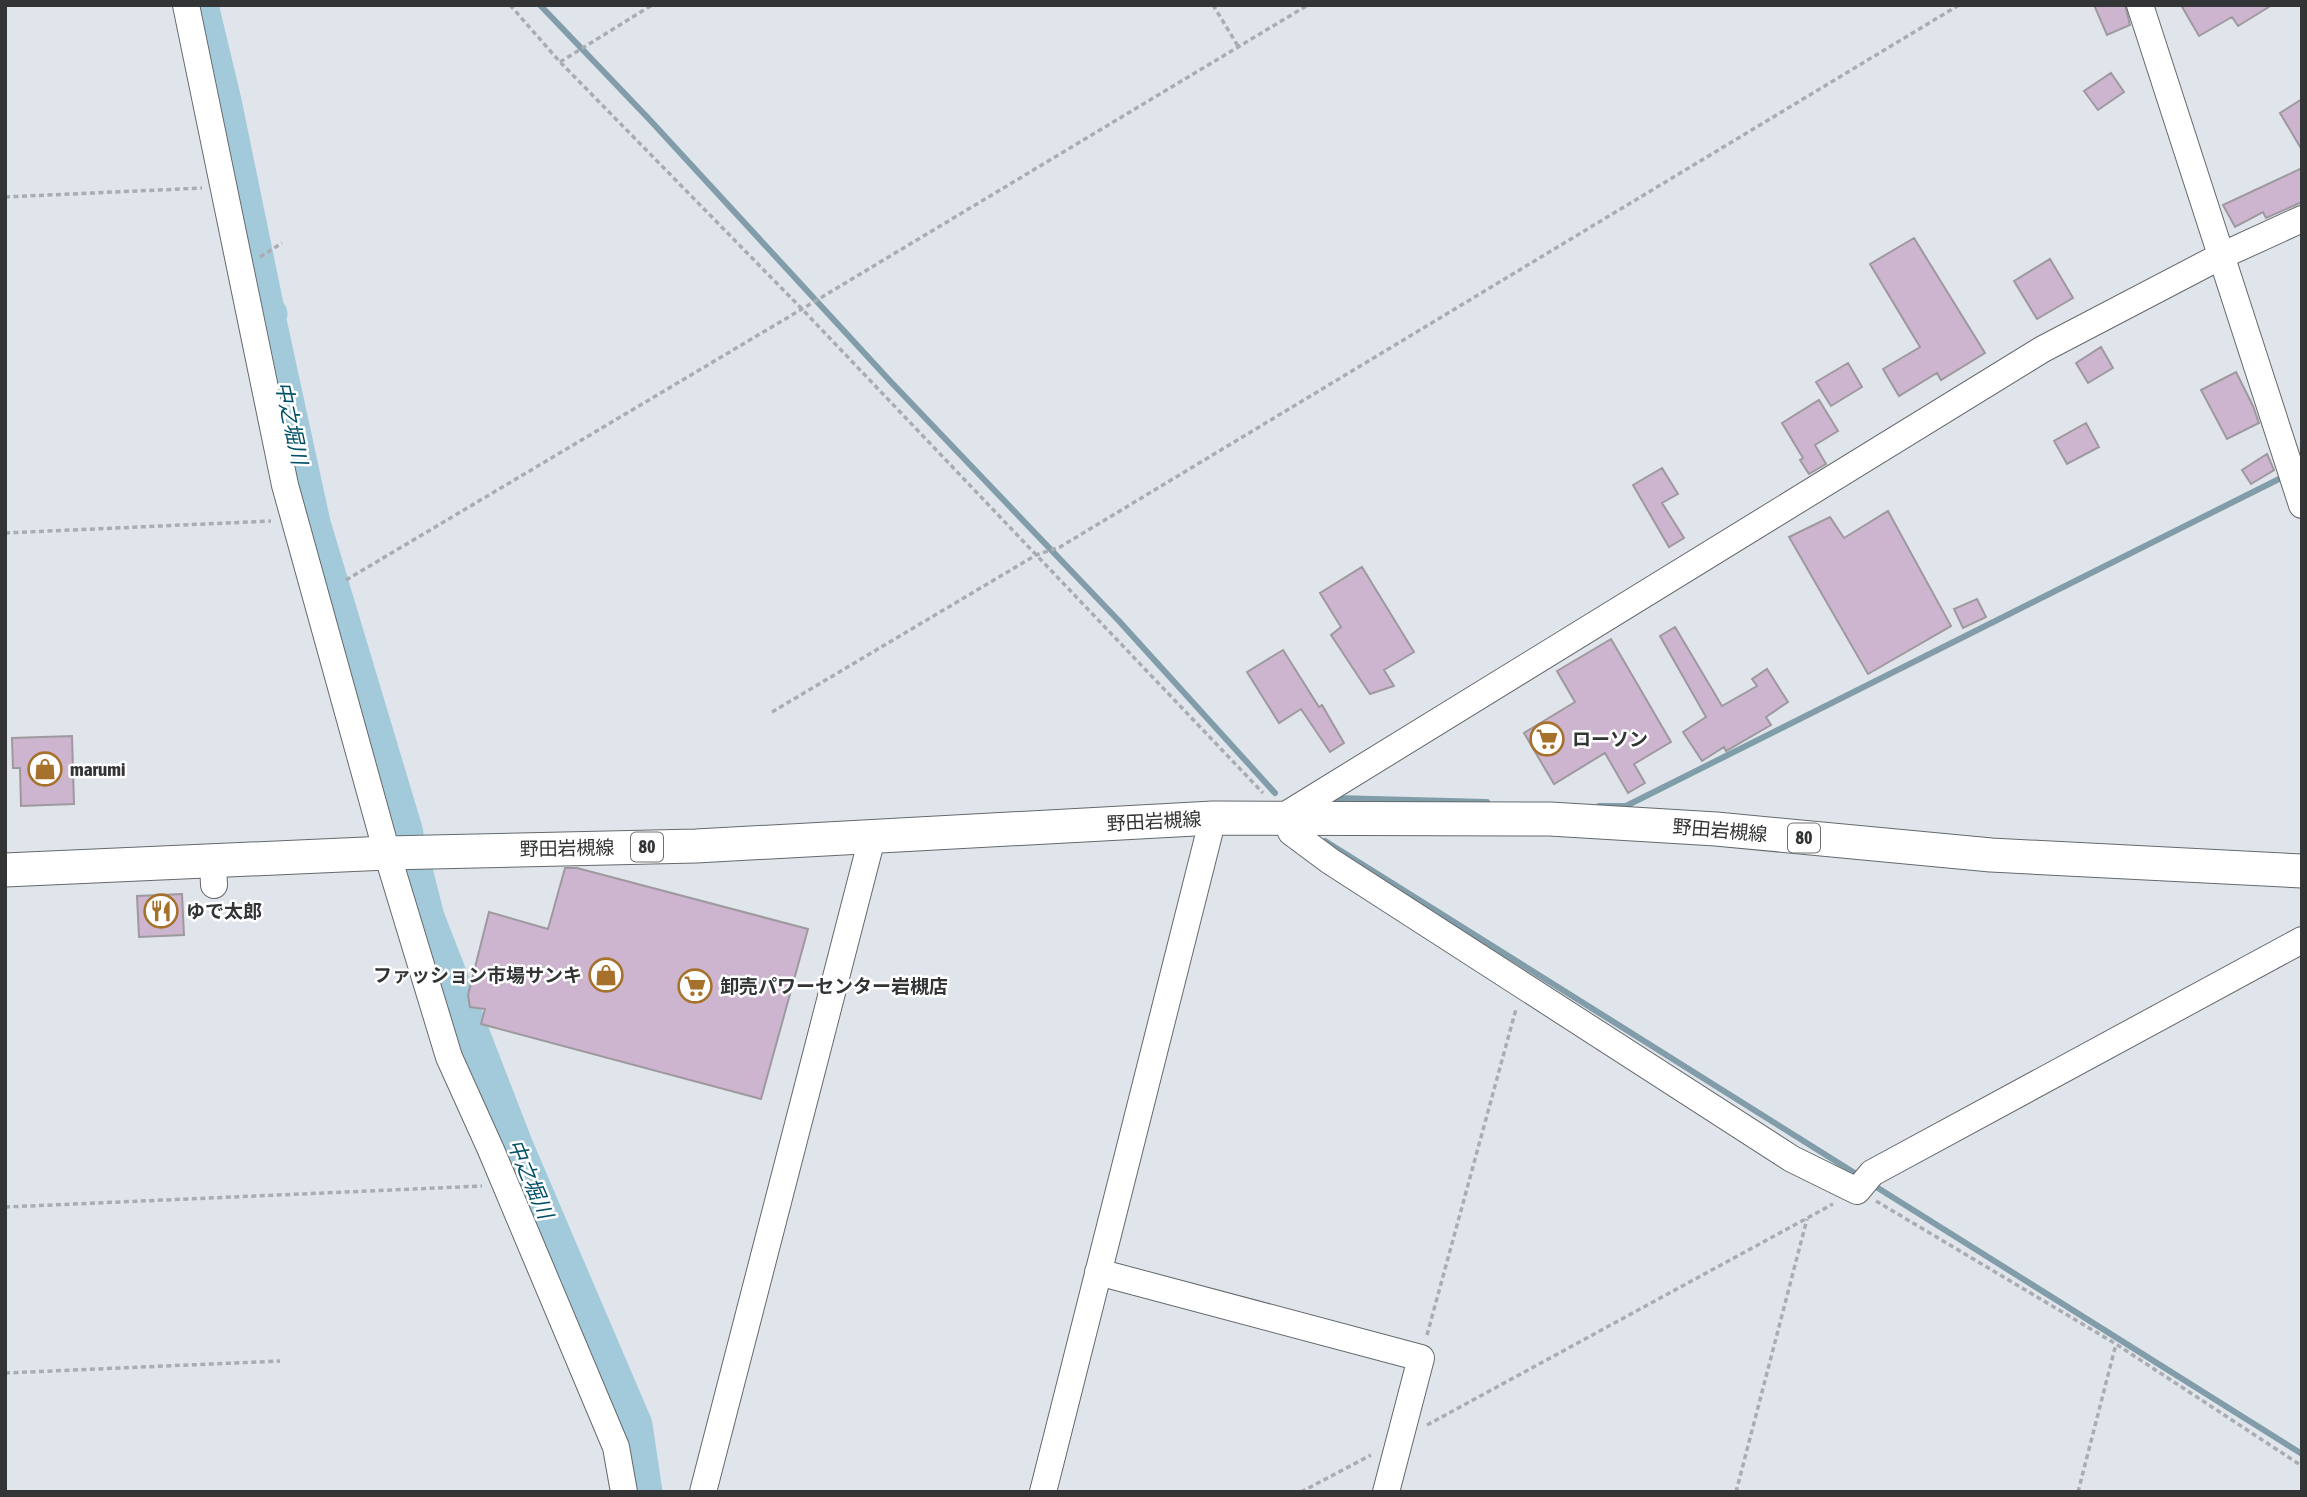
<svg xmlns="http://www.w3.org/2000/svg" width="2307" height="1497" font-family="'Asap Condensed','Noto Sans JP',sans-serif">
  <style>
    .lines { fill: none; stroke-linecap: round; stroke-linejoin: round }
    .stream { stroke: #819da9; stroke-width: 6 }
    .river { stroke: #a3cada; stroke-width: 35 }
    .building { fill: #cdb4cf; stroke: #9e999e; stroke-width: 2 }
    .minor-casing { stroke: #64696d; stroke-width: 28 }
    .major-casing { stroke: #64696d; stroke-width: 35 }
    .path { stroke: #a9adb2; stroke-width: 3.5; stroke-dasharray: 5 3.5; stroke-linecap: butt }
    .minor { stroke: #fff; stroke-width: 26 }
    .major { stroke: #fff; stroke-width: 33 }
    .labels { text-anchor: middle; stroke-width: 5; stroke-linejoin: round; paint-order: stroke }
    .shield { fill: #fff; stroke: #707172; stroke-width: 2 }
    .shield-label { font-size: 18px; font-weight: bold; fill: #323436 }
    .poi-label { font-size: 19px; font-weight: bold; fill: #323436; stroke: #fff; text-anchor: start }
    .street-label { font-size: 19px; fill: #323436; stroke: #fff }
    .water-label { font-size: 21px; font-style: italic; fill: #005067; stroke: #fff }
  </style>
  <rect width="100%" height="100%" fill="#e0e5eb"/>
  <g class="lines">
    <!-- stream -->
    <path class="stream" d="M540 5 649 119 891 382 1119 621 1275 793
      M1335 798 1487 802
      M1599 806H1626L2281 478
      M1325 841 1861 1177
      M1870 1183 2302 1454"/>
    <!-- river -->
    <path class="river" d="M201 5 224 101 267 310 270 314 268 316 313 523 406 833
      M414 866 427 917 517 1149 635 1425 645 1492"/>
  </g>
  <!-- building -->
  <path class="building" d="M2094 5H2125L2130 25 2107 35Z
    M2181 5H2272L2238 26 2232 17 2199 36Z
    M2111 73 2124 92 2098 110 2084 91Z
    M2302 99V150L2280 113Z
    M2302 168V202L2266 218 2263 212 2235 227 2223 205Z
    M1914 238 1985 353 1941 380 1937 373 1899 396 1883 369 1920 347 1870 264Z
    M2050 259 2073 298 2037 319 2014 281Z
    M2101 347 2113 368 2088 383 2076 363Z
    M1848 363 1862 387 1831 406 1816 382Z
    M2236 372 2253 406 2259 423 2227 439 2201 390Z
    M1819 400 1838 431 1815 445 1826 464 1809 474 1800 460 1803 458 1782 423Z
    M2086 423 2099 447 2067 464 2054 441Z
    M2267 454 2274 470 2251 484 2242 470Z
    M1662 468 1678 494 1662 503 1684 538 1669 547 1633 485Z
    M1888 511 1951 626 1868 674 1789 537 1830 517 1844 538Z
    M1362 567 1414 652 1384 670 1394 686 1370 694 1331 635 1341 627 1320 593Z
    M1977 599 1986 617 1963 628 1954 609Z
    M1675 627 1722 706 1757 686 1752 679 1767 669 1788 702 1766 717 1771 725 1726 751 1724 747 1702 761 1683 732 1706 717 1660 636Z
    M1611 639 1671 742 1634 764 1645 783 1628 793 1605 753 1554 784 1524 733 1575 702 1557 671Z
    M1283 650 1319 707 1322 705 1344 743 1330 752 1301 709 1279 723 1247 672Z
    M72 736 74 804 21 806 20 768H13L12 738Z
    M565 868H577L808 929 761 1099 481 1024 485 1009 470 1007 468 995 489 912 548 929Z
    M182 894 184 935 139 937 137 896Z"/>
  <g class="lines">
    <defs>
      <path id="minor" d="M186 5 285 485 387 853 449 1057 491 1150 616 1447 624 1492
        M2140 5 2302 505
        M2302 219 2221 256 2043 349 1284 816 1291 832 1330 861 1792 1159 1857 1191 1872 1173 2302 940
        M213 861 214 885
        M1098 1272 1421 1358 1386 1492
        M703 1492 872 838
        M1043 1492 1213 818"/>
      <path id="major" d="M5 870 387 853 696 846 1213 818 1550 819 1716 829 1991 855 2302 871"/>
    </defs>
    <!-- minor casing -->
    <use href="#minor" class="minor-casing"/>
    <!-- major casing -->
    <use href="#major" class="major-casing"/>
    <!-- path -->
    <path class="path" d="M510 5 560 62 802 309 1263 793
      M1213 5 1238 46
      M560 62 652 5
      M5 197 202 188
      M260 257 282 243
      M5 533 271 521
      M346 580 802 309 1308 5
      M772 712 1036 555 1060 547 1959 5
      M1876 1201 2116 1344 2302 1466
      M5 1207 482 1186
      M1427 1335 1516 1009
      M5 1373 280 1361
      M1427 1425 1833 1204
      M1301 1492 1371 1455
      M1736 1492 1807 1219
      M2078 1492 2116 1344"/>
    <!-- minor -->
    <use href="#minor" class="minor"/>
    <!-- major -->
    <use href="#major" class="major"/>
  </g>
  <!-- icons -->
  <defs>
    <symbol id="supermarket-ring" viewBox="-11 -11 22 22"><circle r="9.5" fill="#fff" stroke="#a6712b" stroke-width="1.5"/><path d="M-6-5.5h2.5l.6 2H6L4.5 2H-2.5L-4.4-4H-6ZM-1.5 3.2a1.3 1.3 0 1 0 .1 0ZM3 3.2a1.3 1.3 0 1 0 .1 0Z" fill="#a6712b"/></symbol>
    <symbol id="shop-ring" viewBox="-11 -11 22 22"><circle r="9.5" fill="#fff" stroke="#a6712b" stroke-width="1.5"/><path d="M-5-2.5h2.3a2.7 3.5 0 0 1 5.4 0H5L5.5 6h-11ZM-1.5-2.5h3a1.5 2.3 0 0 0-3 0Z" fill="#a6712b"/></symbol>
    <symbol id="restaurant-ring" viewBox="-11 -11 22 22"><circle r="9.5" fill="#fff" stroke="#a6712b" stroke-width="1.5"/><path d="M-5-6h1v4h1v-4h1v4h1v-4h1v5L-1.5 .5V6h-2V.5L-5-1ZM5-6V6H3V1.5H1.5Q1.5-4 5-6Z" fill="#a6712b"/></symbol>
  </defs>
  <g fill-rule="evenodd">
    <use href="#supermarket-ring" x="1528" y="720" width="38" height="38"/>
    <use href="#shop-ring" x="26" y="750" width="38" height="38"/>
    <use href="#restaurant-ring" x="142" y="892" width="38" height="38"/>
    <use href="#shop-ring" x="587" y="956" width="38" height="38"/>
    <use href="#supermarket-ring" x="676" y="967" width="38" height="38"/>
  </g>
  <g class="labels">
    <!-- shield labels -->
    <g class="shield">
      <rect x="1788" y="823.5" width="32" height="29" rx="5"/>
      <rect x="631" y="832.5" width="32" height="29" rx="5"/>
    </g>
    <g class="shield-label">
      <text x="1804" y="844">80</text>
      <text x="647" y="853">80</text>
    </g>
    <!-- poi labels -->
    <g class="poi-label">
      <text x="1572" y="746">ローソン</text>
      <text x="70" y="776">marumi</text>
      <text x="186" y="918">ゆで太郎</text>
      <text x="582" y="982" text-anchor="end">ファッション市場サンキ</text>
      <text x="720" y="993">卸売パワーセンター岩槻店</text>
    </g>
    <!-- street labels -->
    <g class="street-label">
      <text transform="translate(1154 821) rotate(-3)" y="7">野田岩槻線</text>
      <text transform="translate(1720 830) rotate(5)" y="7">野田岩槻線</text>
      <text transform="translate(567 848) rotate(-1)" y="7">野田岩槻線</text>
    </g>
    <!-- water labels -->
    <g class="water-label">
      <text transform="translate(291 423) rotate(78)" y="7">中之堀川</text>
      <text transform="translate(530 1179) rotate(67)" y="7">中之堀川</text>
    </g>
  </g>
  <!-- border -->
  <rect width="2307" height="1497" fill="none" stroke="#323436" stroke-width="14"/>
</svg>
